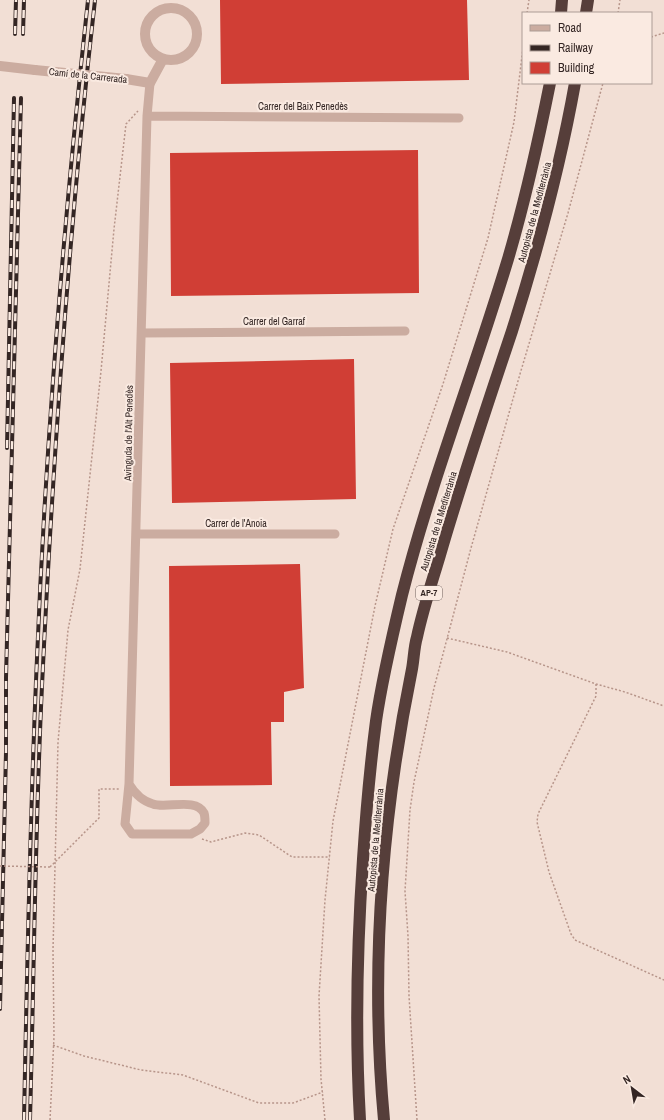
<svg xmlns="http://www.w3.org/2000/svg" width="664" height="1120" font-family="'Archivo Narrow',sans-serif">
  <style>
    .building { fill: #d03e35 }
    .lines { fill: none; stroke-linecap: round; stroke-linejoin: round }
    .path { stroke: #b7958a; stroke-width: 1.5; stroke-dasharray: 2 2; stroke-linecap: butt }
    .minor { stroke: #cbaca0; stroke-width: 9 }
    .tertiary { stroke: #cbaca0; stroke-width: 10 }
    .motorway { stroke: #563e3a; stroke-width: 12 }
    .rail-casing { stroke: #342624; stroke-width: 4 }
    .rail { stroke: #faeae1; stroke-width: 2.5; stroke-dasharray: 8; stroke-linecap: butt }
    .path-bridge { stroke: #b7958a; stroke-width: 1.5; stroke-dasharray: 2 2; stroke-linecap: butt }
    .tertiary-bridge { stroke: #cbaca0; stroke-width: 10 }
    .labels { text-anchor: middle; stroke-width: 4; stroke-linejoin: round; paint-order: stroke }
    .shield { fill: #faeae1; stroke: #6f615d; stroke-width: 1 }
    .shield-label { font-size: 9px; font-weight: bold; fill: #342624 }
    .street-label { font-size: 10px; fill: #342624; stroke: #faeae1 }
  </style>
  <rect width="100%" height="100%" fill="#f2dfd5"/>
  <!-- building -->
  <path class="building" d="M220 0H467L469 80 221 84Z
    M418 150 419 293 171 296 170 153Z
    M354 359 356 499 172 503 170 363Z
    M300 564 304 688 284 692V722H271L272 785 170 786 169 566Z"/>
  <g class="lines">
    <!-- path -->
    <path class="path" d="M527 13 529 0
      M618 13 620 0
      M651 37 664 33
      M447 638 507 652 596 684 625 692 664 706
      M596 684V696L538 814 537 822 549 872 571 934 575 940 664 980
      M202 839 211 842 245 833 259 835 292 857H330
      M50 867 99 818V789H119
      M53 1045 84 1056 141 1070 183 1075 259 1103H293L323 1092
      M50 1120 54 1037 53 950 58 742 68 630 80 569 101 371 114 229 126 124 138 111
      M325 1120 321 1079 319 996 325 900 333 821 375 606 393 529 443 384 488 238 514 122 523 48
      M417 1120 409 996 408 936 405 891 410 810 414 782 434 688 471 548 520 374 568 213 603 83"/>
    <!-- minor -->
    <path class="minor" d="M147 116 459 118
      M142 333 405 331
      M137 534H335
      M129 784C135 794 142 801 153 804 166 809 196 797 204 813 205 816 205 820 205 823L200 829 191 834H132L125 824 129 784 147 116 150 83"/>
    <!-- tertiary -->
    <path class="tertiary" d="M145 34a26 26 0 1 1 52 0a26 26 0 1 1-52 0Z
      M0 66 35 70
      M126 79 150 83 163 59"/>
    <!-- motorway -->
    <path class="motorway" d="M561 13 562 0
      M586 13 588 0
      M360 1120C355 1033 357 946 363 859 366 813 370 767 376 721 382 679 392 637 402 595 431 481 474 372 508 259 525 201 538 143 550 83
      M384 1120C370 969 382 816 412 669 414 658 414 647 417 637 423 609 432 582 440 555 462 479 487 406 512 331 538 249 560 167 575 83"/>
    <defs>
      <path id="rail" d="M15 34 16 0
        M23 34 24 0
        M7 448 14 98
        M0 1009 6 752V678L21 98
        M24 1120C27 966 30 812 37 658 46 438 64 219 88 0
        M30 1120C34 975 35 830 42 686 53 457 69 228 95 0"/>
    </defs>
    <!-- rail casing -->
    <use href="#rail" class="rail-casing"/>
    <!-- rail -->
    <use href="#rail" class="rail"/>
    <!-- path-bridge -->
    <path class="path-bridge" d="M0 866 50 867"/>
    <!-- tertiary-bridge -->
    <path class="tertiary-bridge" d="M35 70 126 79"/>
  </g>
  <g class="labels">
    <!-- shield labels -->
    <rect class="shield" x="416" y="586" width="26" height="14" rx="3"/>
    <g class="shield-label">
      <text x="429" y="596">AP-7</text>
    </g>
    <!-- street labels -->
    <g class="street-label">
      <text transform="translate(88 75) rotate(6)" y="4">Camí de la Carrerada</text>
      <text x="303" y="110">Carrer del Baix Penedès</text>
      <text transform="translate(534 212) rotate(-75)" y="4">Autopista de la Mediterrània</text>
      <text x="274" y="325">Carrer del Garraf</text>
      <text transform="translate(128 433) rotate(-89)" y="4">Avinguda de l'Alt Penedès</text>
      <text transform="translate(438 521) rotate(-73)" y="4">Autopista de la Mediterrània</text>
      <text x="236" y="527">Carrer de l'Anoia</text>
      <text transform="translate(375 840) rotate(-85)" y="4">Autopista de la Mediterrània</text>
    </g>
  </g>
  <!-- legend -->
  <rect x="522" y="12" width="130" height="72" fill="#faeae1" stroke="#ab9c95"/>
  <rect x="530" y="25" width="20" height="6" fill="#cbaca0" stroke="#ab9c95"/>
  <text x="558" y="32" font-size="12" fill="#342624">Road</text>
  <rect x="530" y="45" width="20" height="6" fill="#342624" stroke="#ab9c95"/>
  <text x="558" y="52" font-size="12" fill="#342624">Railway</text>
  <rect x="530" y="62" width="20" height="12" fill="#d03e35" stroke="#ab9c95"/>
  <text x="558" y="72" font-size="12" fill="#342624">Building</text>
  <!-- north arrow -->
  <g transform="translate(632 1088) rotate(329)" stroke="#faeae1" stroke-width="3" paint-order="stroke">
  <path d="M0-3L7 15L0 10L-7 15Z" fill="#342624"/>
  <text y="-6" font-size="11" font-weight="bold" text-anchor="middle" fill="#342624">N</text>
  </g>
</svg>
